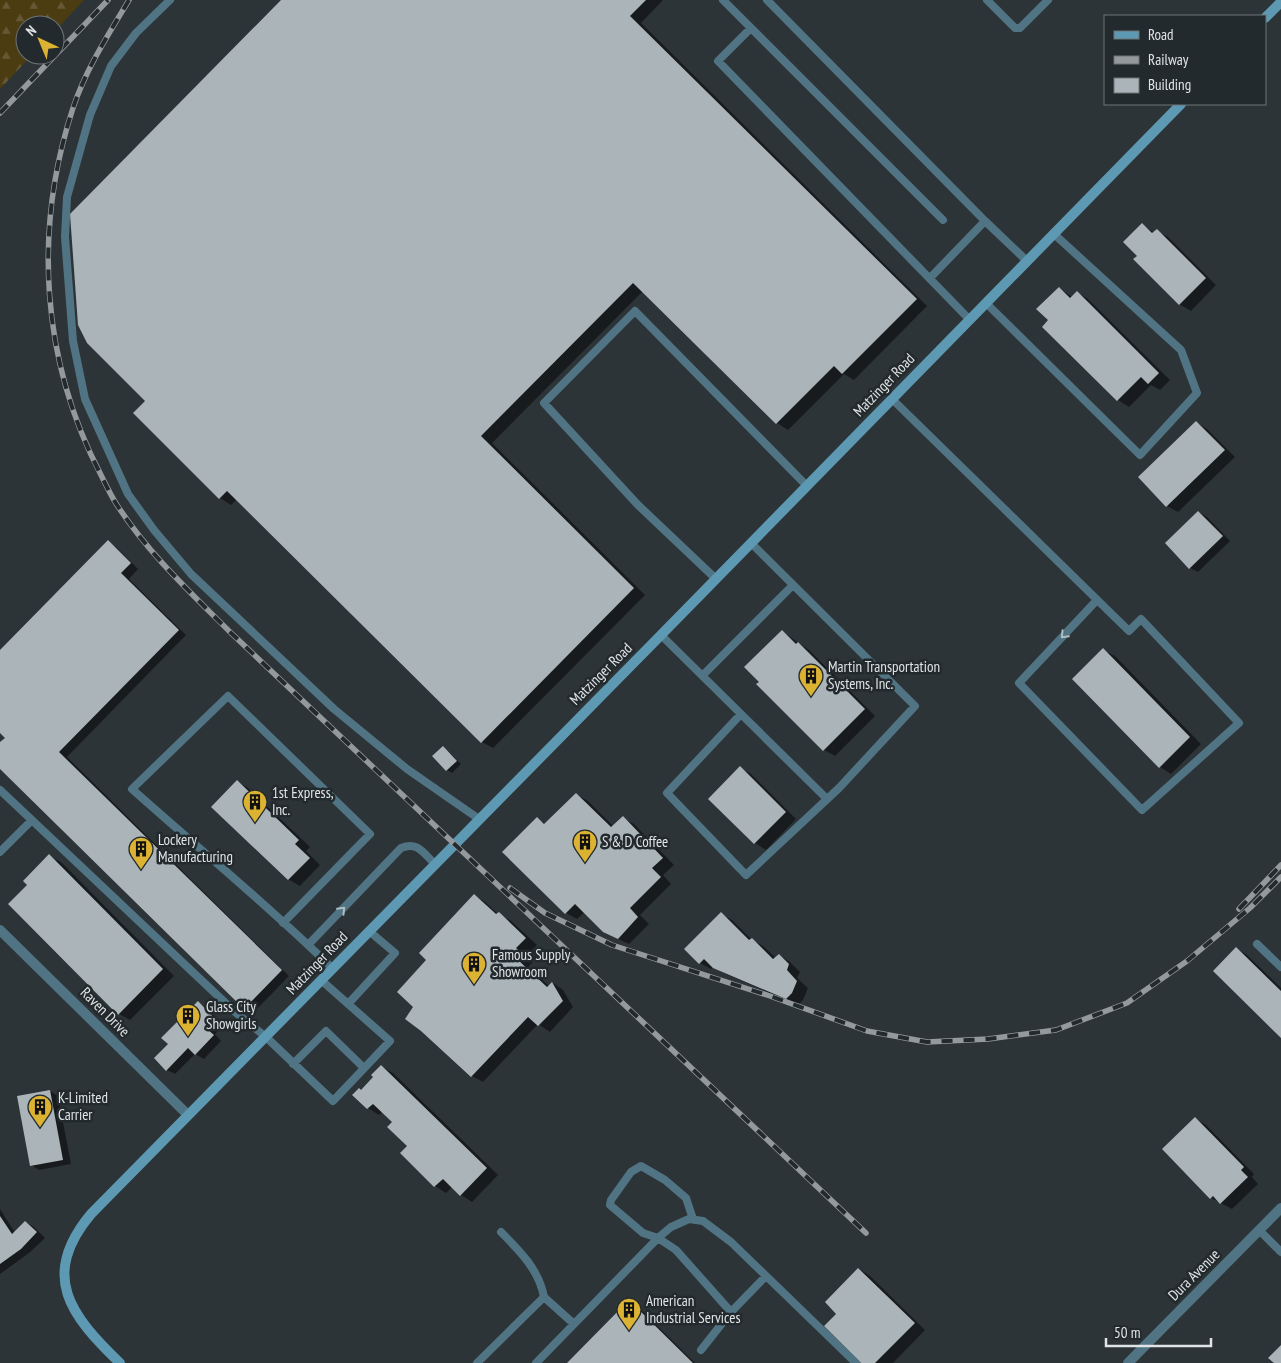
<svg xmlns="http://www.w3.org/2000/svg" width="1281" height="1363" font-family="'PT Sans Narrow',sans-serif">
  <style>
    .forest { fill: url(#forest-firs) }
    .shadow { fill: #0007 }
    .building { fill: #abb4b8 }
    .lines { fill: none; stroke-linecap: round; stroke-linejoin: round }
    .lane { stroke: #507484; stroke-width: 8 }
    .street { stroke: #507484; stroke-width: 10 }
    .secondary { stroke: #5d99b2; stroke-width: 10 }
    .rail-casing { stroke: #94999c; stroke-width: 5.5 }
    .rail { stroke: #232a2d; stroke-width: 4; stroke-dasharray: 11; stroke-linecap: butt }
    .oneway { stroke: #aebdc4 }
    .labels { text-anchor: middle; stroke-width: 5; stroke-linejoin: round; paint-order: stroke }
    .street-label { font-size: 15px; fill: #e0e4e6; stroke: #232a2d }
    .poi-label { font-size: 15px; fill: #e0e4e6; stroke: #232a2d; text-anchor: start }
  </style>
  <defs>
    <pattern id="forest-firs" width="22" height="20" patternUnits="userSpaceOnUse" patternTransform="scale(1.25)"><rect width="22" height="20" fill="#4b3c11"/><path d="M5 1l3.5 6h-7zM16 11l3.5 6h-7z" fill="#655834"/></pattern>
  </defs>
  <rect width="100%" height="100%" fill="#2d3437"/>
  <!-- forest -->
  <path class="forest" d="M0 0H84L55 31V25H25V55H32L0 89Z"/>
  <!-- shadow -->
  <path class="shadow" d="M283 0H663L641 23 927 306 854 380 844 374 788 430 777 423 643 291 492 443 645 595 493 748 482 742 237 499 231 505 220 498 134 413 147 401Z
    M1142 225 1155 233 1157 231 1168 237 1216 285 1191 311 1179 304 1139 256Z
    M1059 288 1072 297 1077 292 1088 299 1170 380 1160 390 1151 385 1129 407 1118 400 1043 326 1050 320Z
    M1196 422 1207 429 1235 457 1178 512 1167 506Z
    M1199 512 1207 517 1230 541 1198 572 1190 568Z
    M108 542 116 547 138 569 129 579 186 635 67 757 289 976 253 1013 245 1008 0 768V744L6 738 0 732V652Z
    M783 632 809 650 875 716 835 756 824 750Z
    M1103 650 1115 656 1201 744 1171 774 1160 767Z
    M443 748 448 751 461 764 452 773 447 770Z
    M740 768 751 774 796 819 766 850 755 843 710 799Z
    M237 781 248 788 310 847 306 851 320 865 300 886 288 879Z
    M576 794 588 801 614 827 623 818 634 824 674 865 663 875 671 884 640 915 649 924 629 944 616 938 585 912 577 919 566 913 537 819 546 824Z
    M49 856 61 862 174 976 130 1020 119 1014 29 885Z
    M474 895 485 902 498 914 510 920 537 945 527 955 533 962 528 967 550 987 553 983 563 990 573 1007 550 1032 538 1024 483 1082 472 1076 414 1007 428 960Z
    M721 914 732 920 752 940 763 946 776 958 779 955 790 962 800 972 797 978 808 988 803 1000 798 1005 726 974 714 967 711 969 700 963Z
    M1236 948 1247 955 1281 988V1036Z
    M198 1003 206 1008 224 1025 215 1034 221 1041 204 1059 195 1054 175 1074 167 1070Z
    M382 1067 393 1073 498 1175 472 1202 461 1195 452 1187 446 1193 435 1186 401 1153 409 1146 393 1122 383 1111 379 1115 368 1108 354 1095 362 1091Z
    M50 1091 58 1096 71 1164 39 1170 31 1165Z
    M1195 1118 1206 1125 1254 1174 1252 1177 1258 1184 1232 1209 1211 1198 1164 1149Z
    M0 1209 15 1233 25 1222 34 1227 45 1238 29 1253 0 1274Z
    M859 1269 870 1276 925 1330 893 1363H863L838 1314Z
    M629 1302 637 1306 695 1363H568Z"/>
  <!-- building -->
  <path class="building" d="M281 0H646L630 16 917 299 842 374 834 366 776 424 633 283 481 436 634 588 481 743 227 491 219 499 133 413 145 401 87 343 78 325 70 214Z
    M1142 223 1152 233 1157 229 1206 278 1179 305 1133 259 1137 256 1123 242Z
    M1059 287 1070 298 1077 291 1159 373 1148 384 1141 377 1117 401 1042 327 1048 320 1036 309Z
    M1196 421 1225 450 1166 507 1138 477Z
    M1198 511 1223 536 1189 569 1165 543Z
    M108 540 131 563 121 573 179 630 59 752 282 970 244 1009 0 769V742L5 738 0 733V650Z
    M782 630 796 644 798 642 865 709 823 751 756 684 759 682 744 667Z
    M1103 648 1190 737 1159 768 1072 679Z
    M443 746 457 761 446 771 432 756Z
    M740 766 786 812 754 844 708 799Z
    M237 780 299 840 295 844 310 858 288 880 211 807Z
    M576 793 611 827 623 816 663 858 652 868 661 877 630 908 638 917 618 939 603 932 575 904 565 914 502 852 537 817 544 824Z
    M49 854 163 969 118 1015 8 904 27 885 23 881Z
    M474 894 496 914 499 912 526 938 516 948 523 954 518 960 547 987 552 982 563 1001 538 1026 528 1017 471 1077 421 1031 405 1019 413 1007 397 992 426 960 419 953Z
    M721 912 749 940 752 938 773 959 779 954 789 964 787 970 797 981 792 993 786 999 713 968 704 959 699 964 684 949Z
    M1236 947 1281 991V1038L1213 971Z
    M198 1001 216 1020 207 1029 214 1035 195 1055 188 1048 166 1071 154 1058 168 1044 161 1038Z
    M381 1065 487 1168 460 1196 443 1179 434 1187 400 1153 407 1146 387 1127 392 1122 373 1104 367 1109 352 1095 359 1088 361 1090 373 1077 371 1075Z
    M50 1090 63 1160 30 1166 17 1096Z
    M1195 1117 1244 1167 1241 1170 1248 1177 1220 1204 1213 1196 1210 1199 1162 1149Z
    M0 1216 12 1234 25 1221 37 1232 21 1249 0 1264Z
    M858 1268 915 1323 875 1363H861L824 1326 836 1314 825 1302Z
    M629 1300 693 1363H567Z
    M1281 1345V1363H1274L1268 1358Z"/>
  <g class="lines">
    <!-- lane -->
    <path class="lane" d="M170 0 136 33 111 66 90 115 67 197 65 237 73 341 85 399 128 494 154 530 191 574 334 709 407 769 479 819
      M723 0 943 220
      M767 0 985 221 1027 261
      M987 0 1015 28H1020L1048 0
      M751 28 718 61 969 319
      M930 278 985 221
      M986 303 1140 455 1197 393 1181 350 1054 234
      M892 399 1129 631 1141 619 1239 723 1142 810 1019 683 1097 600
      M715 578 638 505 544 403 635 311 807 486
      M661 635 741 714 667 793 746 875 839 788 915 706 751 543
      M703 675 793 585
      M741 714 827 799
      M0 790 235 1012 266 1037 333 1101 390 1041 321 980
      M0 852 32 820
      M283 923 370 834 228 696 132 789C198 848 268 905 332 968
      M1257 944 1281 967
      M308 945 401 848C418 841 423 853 435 864
      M348 1004 395 953 369 931
      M293 1064 326 1031 364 1068
      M693 1219 686 1198 665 1180 641 1166 631 1172 611 1200 610 1205 643 1233 658 1238 676 1250 731 1312 701 1350
      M1259 1230 1281 1252
      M544 1297 574 1324
      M731 1312 766 1276
      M477 1363 544 1297C539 1270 520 1251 501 1232
      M536 1363 658 1238 671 1227 689 1219 703 1221 731 1242 856 1363"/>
    <!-- street -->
    <path class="street" d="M0 930 188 1115
      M1128 1363 1281 1208"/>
    <!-- secondary -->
    <path class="secondary" d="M1265 18 1281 2
      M120 1363C71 1316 39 1276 91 1214L661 635 1181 104"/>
    <defs>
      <path id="rail" d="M129 0C108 35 86 69 73 108 33 230 41 360 101 475 106 485 111 496 117 505 148 553 190 592 230 632L866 1233
        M0 113 108 0
        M510 888 545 913 612 945 770 996 867 1031 927 1042 988 1039 1056 1030 1127 1003 1187 961 1250 908 1281 877
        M1239 909 1281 865"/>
    </defs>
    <!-- rail casing -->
    <use href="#rail" class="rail-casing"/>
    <!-- rail -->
    <use href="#rail" class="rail"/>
  </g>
  <!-- one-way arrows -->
  <defs><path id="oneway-chevron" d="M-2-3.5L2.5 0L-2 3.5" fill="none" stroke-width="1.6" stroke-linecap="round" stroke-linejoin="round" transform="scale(1.25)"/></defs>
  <g class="oneway">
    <use href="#oneway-chevron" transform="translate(1064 635) rotate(134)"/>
    <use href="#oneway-chevron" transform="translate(342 910) rotate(-46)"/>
  </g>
  <!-- icons -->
  <defs>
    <symbol id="building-pin" viewBox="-11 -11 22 30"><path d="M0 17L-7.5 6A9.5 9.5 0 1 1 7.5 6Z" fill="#dcb233" stroke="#232a2d"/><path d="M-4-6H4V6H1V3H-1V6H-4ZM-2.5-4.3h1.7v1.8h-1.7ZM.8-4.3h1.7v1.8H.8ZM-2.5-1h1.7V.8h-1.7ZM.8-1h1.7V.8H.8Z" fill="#111"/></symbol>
  </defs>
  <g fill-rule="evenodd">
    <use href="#building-pin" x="797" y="662" width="28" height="38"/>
    <use href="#building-pin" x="241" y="788" width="28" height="38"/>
    <use href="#building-pin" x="571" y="828" width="28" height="38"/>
    <use href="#building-pin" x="127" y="835" width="28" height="38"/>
    <use href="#building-pin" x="460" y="950" width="28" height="38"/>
    <use href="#building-pin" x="174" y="1002" width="28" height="38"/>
    <use href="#building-pin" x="26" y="1093" width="28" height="38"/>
    <use href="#building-pin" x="615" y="1296" width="28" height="38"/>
  </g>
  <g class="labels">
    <!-- street labels -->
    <g class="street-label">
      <text transform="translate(884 385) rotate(-46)" y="5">Matzinger Road</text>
      <text transform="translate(601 674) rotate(-45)" y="5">Matzinger Road</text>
      <text transform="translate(317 963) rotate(-46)" y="5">Matzinger Road</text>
      <text transform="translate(105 1012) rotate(45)" y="5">Raven Drive</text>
      <text transform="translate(1194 1275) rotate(-45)" y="5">Dura Avenue</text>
    </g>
    <!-- poi labels -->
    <g class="poi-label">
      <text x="828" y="672">Martin Transportation<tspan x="828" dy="17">Systems, Inc.</tspan></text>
      <text x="272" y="798">1st Express,<tspan x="272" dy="17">Inc.</tspan></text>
      <text x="158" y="845">Lockery<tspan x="158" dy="17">Manufacturing</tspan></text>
      <text x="602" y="847">S &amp; D Coffee</text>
      <text x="492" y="960">Famous Supply<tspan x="492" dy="17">Showroom</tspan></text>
      <text x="206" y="1012">Glass City<tspan x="206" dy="17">Showgirls</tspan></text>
      <text x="58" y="1103">K-Limited<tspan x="58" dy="17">Carrier</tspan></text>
      <text x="646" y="1306">American<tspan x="646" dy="17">Industrial Services</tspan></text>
    </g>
  </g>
  <!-- legend -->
  <rect x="1104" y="15" width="162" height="90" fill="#232a2d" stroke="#6f7477"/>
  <rect x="1114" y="31" width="25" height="8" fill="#5d99b2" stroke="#6f7477"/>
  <text x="1148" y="40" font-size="15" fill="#e0e4e6">Road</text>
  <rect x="1114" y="56" width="25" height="8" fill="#94999c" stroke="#6f7477"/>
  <text x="1148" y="65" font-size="15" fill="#e0e4e6">Railway</text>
  <rect x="1114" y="78" width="25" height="15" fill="#abb4b8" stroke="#6f7477"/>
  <text x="1148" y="90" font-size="15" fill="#e0e4e6">Building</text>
  <!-- north arrow -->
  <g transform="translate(40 40) rotate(316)"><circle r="24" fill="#232a2d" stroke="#6f7477"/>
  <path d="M0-4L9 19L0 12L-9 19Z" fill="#dcb233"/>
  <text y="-8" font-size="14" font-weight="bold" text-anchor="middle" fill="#e0e4e6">N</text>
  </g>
  <!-- scale -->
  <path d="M1106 1338v8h105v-8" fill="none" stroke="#e0e4e6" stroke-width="2.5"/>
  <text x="1114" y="1338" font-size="15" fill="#e0e4e6" stroke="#232a2d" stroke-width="4" paint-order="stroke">50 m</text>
</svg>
